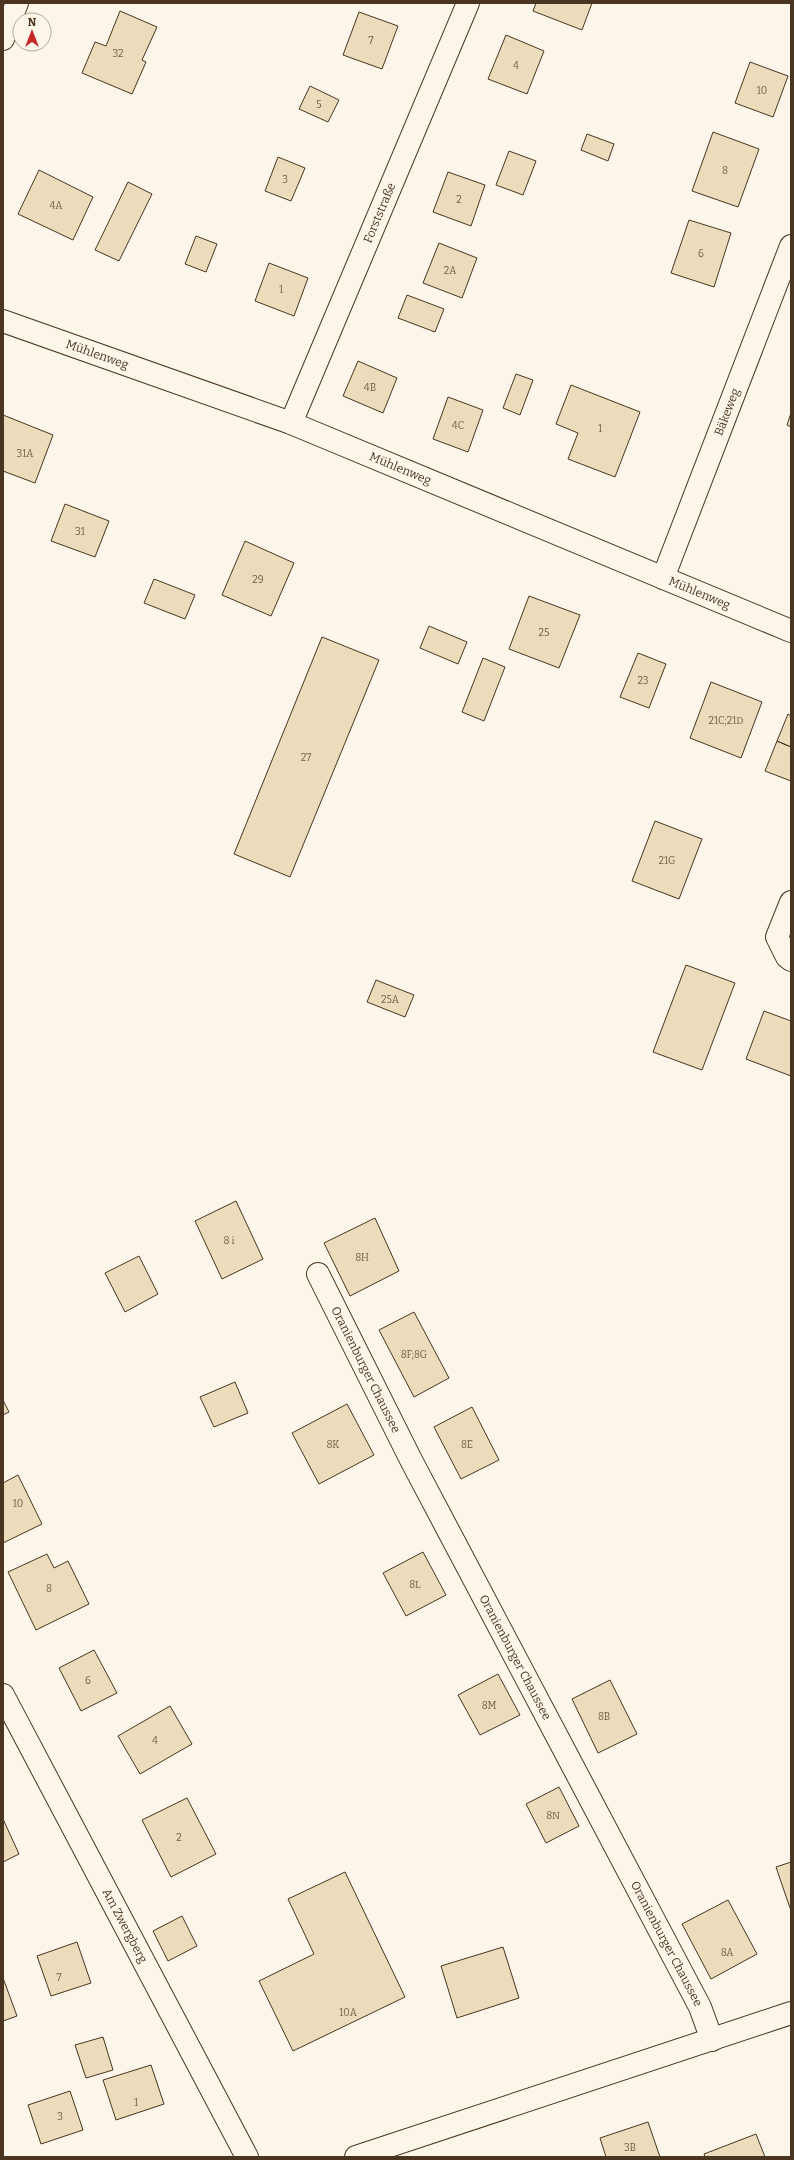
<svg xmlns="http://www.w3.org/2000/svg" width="794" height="2160" font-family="Bitter,serif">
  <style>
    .building { fill: #ecdcbc; stroke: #4a3520 }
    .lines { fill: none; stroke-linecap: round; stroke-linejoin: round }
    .minor-casing { stroke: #4a3520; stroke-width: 24 }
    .major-casing { stroke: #4a3520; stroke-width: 24 }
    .minor { stroke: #fbf6e9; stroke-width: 22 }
    .major { stroke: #fbf6e9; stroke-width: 22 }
    .labels { text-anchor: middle; stroke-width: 3; stroke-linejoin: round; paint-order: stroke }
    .number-label { font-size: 10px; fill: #725f47 }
    .street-label { font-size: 12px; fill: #4a3520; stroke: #fbf6e9 }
  </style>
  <rect width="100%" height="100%" fill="#fbf6e9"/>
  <!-- building -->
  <path class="building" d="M536 3H592L582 30 533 11Z
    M120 11 157 27 142 60 146 62 132 94 82 73 95 42 106 46Z
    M359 12 398 26 382 69 343 55Z
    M506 35 544 51 527 94 488 79Z
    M750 62 788 76 773 117 735 103Z
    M310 86 339 100 328 122 299 109Z
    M713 132 759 149 738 207 692 191Z
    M587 134 614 144 608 161 581 150Z
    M509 151 536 161 523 195 496 185Z
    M278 157 305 168 291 201 265 191Z
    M39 170 93 197 73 240 18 214Z
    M448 172 485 185 471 226 433 212Z
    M128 182 152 194 119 261 95 250Z
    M689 220 731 233 714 287 671 273Z
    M196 236 217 244 206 272 185 264Z
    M439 243 477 258 462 298 423 283Z
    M269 263 308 278 294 316 255 301Z
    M407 295 444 309 435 332 398 318Z
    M358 361 397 378 383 413 343 396Z
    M516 374 533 380 520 415 503 408Z
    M571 385 640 412 615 477 568 459 578 433 556 424Z
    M448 397 483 410 468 452 433 439Z
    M791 413V427L787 425Z
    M3 415 53 435 35 483 3 471Z
    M65 504 109 521 95 557 51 541Z
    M245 541 294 563 271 616 222 595Z
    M154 579 195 595 185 619 144 603Z
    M529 596 580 615 559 668 509 649Z
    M429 626 467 642 458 664 420 648Z
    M322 637 379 660 290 877 234 854Z
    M638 653 666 664 649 708 620 697Z
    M483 658 505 667 484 721 462 712Z
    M711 682 762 702 741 758 690 738Z
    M788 714 791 716V747L777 741Z
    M777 741 791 747V781L765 771Z
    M655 821 702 839 679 899 632 881Z
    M686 965 735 983 702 1070 653 1052Z
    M376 980 414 995 405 1017 367 1002Z
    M764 1011 791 1021V1076L746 1059Z
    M236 1201 263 1259 222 1279 195 1221Z
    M375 1218 399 1271 350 1296 324 1243Z
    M139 1256 158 1294 125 1312 105 1273Z
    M414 1312 449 1378 414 1397 379 1330Z
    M235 1382 248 1413 214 1427 200 1397Z
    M3 1400 9 1412 3 1415Z
    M347 1404 374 1455 319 1484 292 1433Z
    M472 1407 499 1460 461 1479 434 1427Z
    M18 1475 42 1524 3 1543V1483Z
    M423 1552 446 1595 406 1616 383 1573Z
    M47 1554 54 1568 68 1561 89 1604 36 1630 8 1572Z
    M94 1650 117 1693 81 1711 59 1668Z
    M498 1674 520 1715 480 1735 458 1695Z
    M610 1680 637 1734 598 1753 572 1699Z
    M170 1706 192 1744 140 1774 118 1736Z
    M559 1787 579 1826 546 1843 526 1804Z
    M187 1798 216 1854 171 1877 142 1820Z
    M3 1819 19 1854 3 1862Z
    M791 1862V1908H790L776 1867Z
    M345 1872 405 1997 293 2051 259 1981 314 1954 288 1899Z
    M728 1900 757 1954 711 1979 682 1924Z
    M182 1916 197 1946 168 1961 153 1931Z
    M77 1942 91 1983 51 1996 37 1956Z
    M503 1947 519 1998 457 2018 441 1966Z
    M3 1978 17 2016 3 2021Z
    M103 2037 113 2070 86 2078 75 2045Z
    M151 2065 164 2104 116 2120 103 2080Z
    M70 2091 83 2130 41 2144 28 2105Z
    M648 2122 660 2157H606L600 2138Z
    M756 2134 765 2157H705L704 2154Z"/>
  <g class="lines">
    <defs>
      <g id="minor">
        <path d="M3 39 17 3"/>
        <path id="s1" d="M3 321 291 423 791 631"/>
        <path id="s2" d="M291 423 468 3"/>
        <path id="s3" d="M663 578 791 246"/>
        <path d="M791 902 777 937 787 957 791 960"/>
        <path id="s4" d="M318 1274 411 1460 700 2007 712 2040"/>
        <path id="s5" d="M3 1695 247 2157"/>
      </g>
      <path id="major" d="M356 2157 791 2013"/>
    </defs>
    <!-- minor casing -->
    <use href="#minor" class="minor-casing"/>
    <!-- major casing -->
    <use href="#major" class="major-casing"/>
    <!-- minor -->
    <use href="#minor" class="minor"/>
    <!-- major -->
    <use href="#major" class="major"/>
  </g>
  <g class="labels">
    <!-- number labels -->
    <g class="number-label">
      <text x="371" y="44">7</text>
      <text x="118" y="57">32</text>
      <text x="516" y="69">4</text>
      <text x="762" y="94">10</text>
      <text x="319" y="108">5</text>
      <text x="725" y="174">8</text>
      <text x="285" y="183">3</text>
      <text x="459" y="203">2</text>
      <text x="56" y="209">4A</text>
      <text x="701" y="257">6</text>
      <text x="450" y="274">2A</text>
      <text x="281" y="293">1</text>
      <text x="370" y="391">4B</text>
      <text x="458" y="429">4C</text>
      <text x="600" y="432">1</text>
      <text x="25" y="457">31A</text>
      <text x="80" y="535">31</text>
      <text x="258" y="583">29</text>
      <text x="544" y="636">25</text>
      <text x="643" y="684">23</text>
      <text x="726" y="724">21C;21D</text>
      <text x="306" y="761">27</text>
      <text x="667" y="864">21G</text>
      <text x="390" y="1003">25A</text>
      <text x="229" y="1244">8 i</text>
      <text x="362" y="1261">8H</text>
      <text x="414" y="1358">8F;8G</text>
      <text x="333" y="1448">8K</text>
      <text x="467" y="1448">8E</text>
      <text x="18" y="1507">10</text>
      <text x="415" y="1588">8L</text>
      <text x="49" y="1592">8</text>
      <text x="88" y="1684">6</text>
      <text x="489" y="1709">8M</text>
      <text x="604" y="1720">8B</text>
      <text x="155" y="1744">4</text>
      <text x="553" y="1819">8N</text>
      <text x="179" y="1841">2</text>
      <text x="727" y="1956">8A</text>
      <text x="59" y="1981">7</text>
      <text x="348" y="2016">10A</text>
      <text x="136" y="2106">1</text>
      <text x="60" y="2120">3</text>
      <text x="630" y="2151">3B</text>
    </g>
    <!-- street labels -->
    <g class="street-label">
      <text dy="4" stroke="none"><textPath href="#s2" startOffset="228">Forststraße</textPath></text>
      <text dy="4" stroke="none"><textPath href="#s1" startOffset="100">Mühlenweg</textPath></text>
      <text dy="4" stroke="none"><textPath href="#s3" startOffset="178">Bäkeweg</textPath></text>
      <text dy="4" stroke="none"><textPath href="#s1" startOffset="424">Mühlenweg</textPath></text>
      <text dy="4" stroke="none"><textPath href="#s1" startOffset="748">Mühlenweg</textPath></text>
      <text dy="4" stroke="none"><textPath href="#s4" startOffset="107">Oranienburger Chaussee</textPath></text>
      <text dy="4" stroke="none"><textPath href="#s4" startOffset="431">Oranienburger Chaussee</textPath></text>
      <text dy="4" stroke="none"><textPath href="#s5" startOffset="261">Am Zwergberg</textPath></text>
      <text dy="4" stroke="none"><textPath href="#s4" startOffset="755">Oranienburger Chaussee</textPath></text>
    </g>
  </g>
  <!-- border -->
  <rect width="794" height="2160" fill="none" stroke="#4a3520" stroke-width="8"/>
  <!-- north arrow -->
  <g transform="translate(32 32)"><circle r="19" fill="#fbf6e9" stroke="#b4a999"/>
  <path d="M0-3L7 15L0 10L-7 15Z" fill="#c62828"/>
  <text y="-6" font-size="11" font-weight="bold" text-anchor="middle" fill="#4a3520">N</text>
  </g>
</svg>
